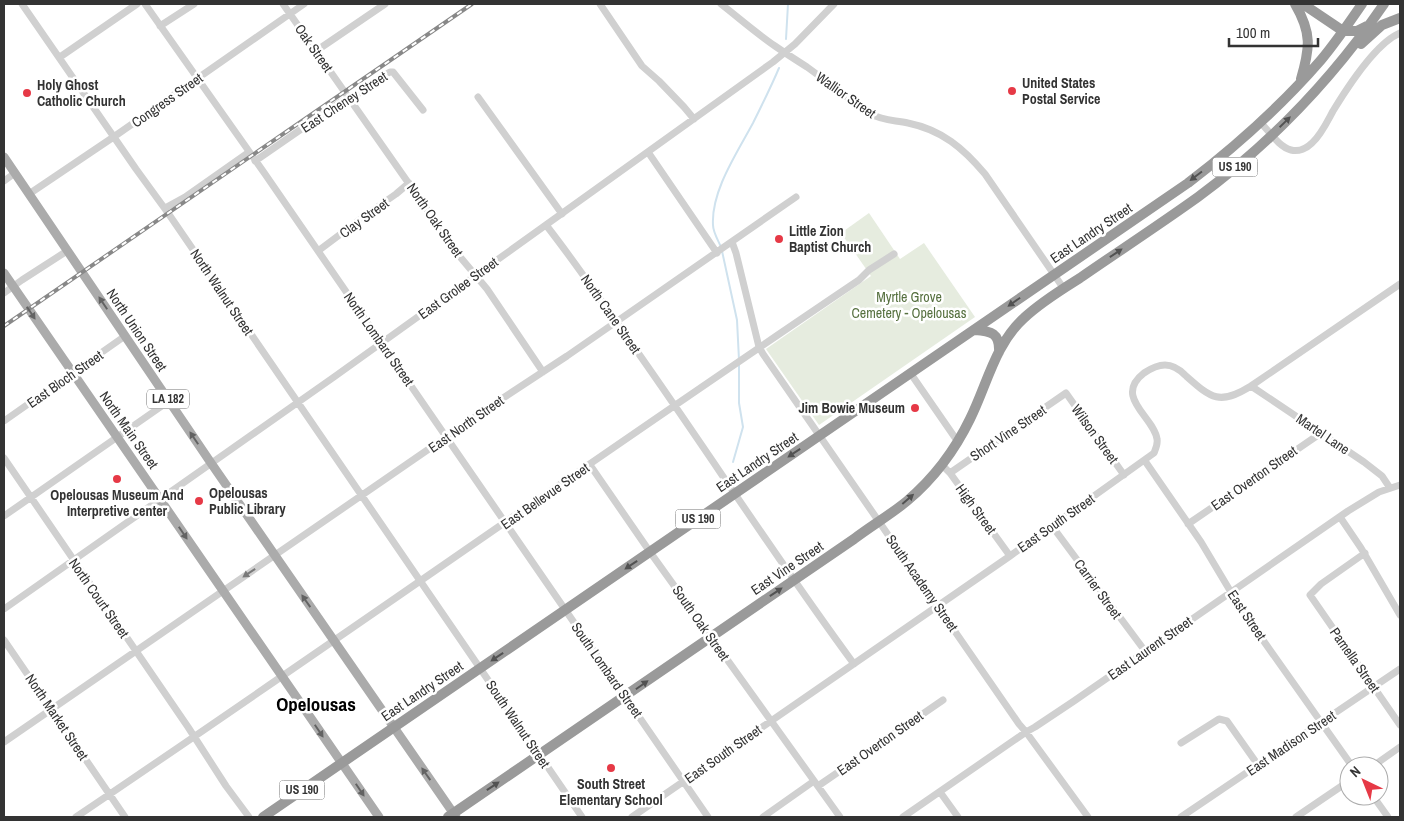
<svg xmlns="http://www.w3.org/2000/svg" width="1404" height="821" font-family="'Archivo Narrow',sans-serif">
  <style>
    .green { fill: #e6ecdf }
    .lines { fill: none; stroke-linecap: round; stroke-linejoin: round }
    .stream { stroke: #cfe2ee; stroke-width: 2 }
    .minor { stroke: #d0d0d0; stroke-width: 7 }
    .major { stroke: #ababab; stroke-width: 9 }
    .highway { stroke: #9a9a9a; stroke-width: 10 }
    .rail-casing { stroke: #888; stroke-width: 4 }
    .rail { stroke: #fff; stroke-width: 2; stroke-dasharray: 5.5; stroke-linecap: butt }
    .oneway { fill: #525252 }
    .oneway2 { fill: #636363 }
    .oneway3 { fill: #7a7a7a }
    .poi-dot { fill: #e63946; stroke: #fff; stroke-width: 2 }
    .labels { text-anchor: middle; stroke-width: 5; stroke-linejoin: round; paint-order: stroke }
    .shield { fill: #fff; stroke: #707070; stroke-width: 1 }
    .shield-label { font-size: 12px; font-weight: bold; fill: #333 }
    .street-label { font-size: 14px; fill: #333; stroke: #fff }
    .poi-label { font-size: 14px; font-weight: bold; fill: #333; stroke: #fff; text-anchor: start }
    .park-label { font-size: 14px; fill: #56703f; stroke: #fff }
    .district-label { font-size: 19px; font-weight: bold; fill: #000; stroke: #fff }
  </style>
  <rect width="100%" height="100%" fill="#fff"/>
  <!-- green -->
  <path class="green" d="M869 213 900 259 924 243 975 317 819 425 766 349 871 276 841 233Z"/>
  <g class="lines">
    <!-- stream -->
    <path class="stream" d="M786 39 788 4
      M721 247C718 240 713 232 713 225 711 191 737 153 753 123 762 105 771 87 779 68
      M722 251 737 320 739 360
      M733 462 743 427 739 403V365"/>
    <!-- minor -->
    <path class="minor" d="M22 4 136 169 168 213 582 817
      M145 4 265 174 708 817
      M283 4 461 258 487 289 543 372
      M600 4 642 66 659 81 684 107 694 119
      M721 4C739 18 756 33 775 46 785 53 796 60 807 67 828 82 849 100 871 114 883 121 895 120 908 123 942 130 963 148 985 174L1064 289
      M160 26 194 4
      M316 51 385 4
      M60 57 137 4
      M478 97 562 214
      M1260 122C1269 131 1279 147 1291 150 1299 152 1307 148 1312 143 1321 135 1327 122 1333 111 1347 88 1376 43 1400 33
      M648 152 717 253
      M255 161 339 103 359 93 383 76 390 72H393L423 110
      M4 181 15 173
      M29 194 115 136 304 4
      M165 208 185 197 249 152
      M546 225C571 257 594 290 617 323 698 436 772 553 854 664
      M732 242 736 253 759 347 763 354 1019 724 1026 732 1088 817
      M318 251 366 215 396 194 409 183
      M4 293 22 280 67 251
      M911 374 958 442
      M1251 386 1364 462 1382 476 1390 488
      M4 421 125 336
      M4 458 188 727 226 786 249 817
      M1145 461 1201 542 1241 609 1352 766
      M941 464 950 473 1010 556
      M590 465 650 552 840 817
      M950 473 1066 393 1124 475
      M4 516 169 401
      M1340 517 1361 548 1400 615
      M1188 524 1321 433
      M1052 526 1145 651
      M1365 553 1321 584 1310 595 1400 725
      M4 609 334 377 773 62 795 44 834 4
      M4 640 125 817
      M4 742 497 402 567 356 796 197
      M1181 743 1219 719 1227 721 1258 765
      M1373 766 1400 747
      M818 786 943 700
      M940 792 958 817
      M1373 796 1388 817
      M76 817C338 640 596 457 859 280L869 270 894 254
      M632 817 1010 556 1154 453C1156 448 1158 444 1157 439 1154 417 1113 397 1144 373 1150 369 1157 365 1165 365 1173 365 1179 369 1185 375 1211 398 1219 406 1251 386L1400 284
      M763 817 814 781
      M903 817 1026 732 1035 727 1074 701 1348 511 1379 492 1400 485
      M1181 817 1400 669
      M1296 817 1349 781"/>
    <!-- major -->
    <path class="major" d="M4 157 211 463 456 817
      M4 273 379 817"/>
    <!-- highway -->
    <path class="highway" d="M1295 4C1312 33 1310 48 1301 79
      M1303 4 1343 31H1357L1367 26
      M1361 44 1382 25 1400 18
      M975 330C991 331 1000 333 999 352
      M263 817 1188 183C1235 147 1282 105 1321 60 1336 42 1349 23 1362 4
      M448 817 854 539C871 526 890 515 907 501 933 479 955 450 970 419 987 385 995 344 1024 318 1041 302 1061 290 1080 278 1119 251 1159 225 1198 197 1270 144 1333 78 1384 4"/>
    <defs>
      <path id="rail" d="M4 326 472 4"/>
    </defs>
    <!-- rail casing -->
    <use href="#rail" class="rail-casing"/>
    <!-- rail -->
    <use href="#rail" class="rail"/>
  </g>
  <!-- one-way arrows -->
  <defs><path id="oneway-solid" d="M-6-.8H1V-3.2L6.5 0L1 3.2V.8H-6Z" transform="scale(1.25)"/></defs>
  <g class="oneway">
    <use href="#oneway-solid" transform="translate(1285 122) rotate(-44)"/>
    <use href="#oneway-solid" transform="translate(1196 176) rotate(143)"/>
    <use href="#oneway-solid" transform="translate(1116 253) rotate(-34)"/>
    <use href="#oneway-solid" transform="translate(1014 302) rotate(145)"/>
    <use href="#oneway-solid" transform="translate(794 453) rotate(146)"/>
    <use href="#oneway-solid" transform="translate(908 499) rotate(-41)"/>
    <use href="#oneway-solid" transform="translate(631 565) rotate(146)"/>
    <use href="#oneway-solid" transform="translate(776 592) rotate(-34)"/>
    <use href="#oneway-solid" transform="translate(497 657) rotate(146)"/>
    <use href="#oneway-solid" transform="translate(642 685) rotate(-35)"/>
    <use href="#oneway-solid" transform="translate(493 786) rotate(-34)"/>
  </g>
  <g class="oneway2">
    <use href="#oneway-solid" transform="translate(103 303) rotate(-124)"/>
    <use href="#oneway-solid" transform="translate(31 313) rotate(56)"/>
    <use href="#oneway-solid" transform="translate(194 438) rotate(-124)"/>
    <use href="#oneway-solid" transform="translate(183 533) rotate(56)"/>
    <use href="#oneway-solid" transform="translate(306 601) rotate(-125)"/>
    <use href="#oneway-solid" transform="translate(319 731) rotate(56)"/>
    <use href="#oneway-solid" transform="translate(426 774) rotate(-125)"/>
    <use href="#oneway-solid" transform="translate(360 790) rotate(56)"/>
  </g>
  <use class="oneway3" href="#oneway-solid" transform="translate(249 573) rotate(146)"/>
  <!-- markers -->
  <g class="poi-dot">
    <circle cx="1012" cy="91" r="5"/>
    <circle cx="27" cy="93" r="5"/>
    <circle cx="779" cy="239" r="5"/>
    <circle cx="915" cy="408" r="5"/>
    <circle cx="117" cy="479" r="5"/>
    <circle cx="199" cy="501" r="5"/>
    <circle cx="611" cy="768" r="5"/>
  </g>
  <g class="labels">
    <!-- shield labels -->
    <g class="shield">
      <rect x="1212.5" y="157.5" width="45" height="19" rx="4"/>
      <rect x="147" y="389.5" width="42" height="19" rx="4"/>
      <rect x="675.5" y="509.5" width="45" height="19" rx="4"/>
      <rect x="279.5" y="780.5" width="45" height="19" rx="4"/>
    </g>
    <g class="shield-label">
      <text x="1235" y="171">US 190</text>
      <text x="168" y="403">LA 182</text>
      <text x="698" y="523">US 190</text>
      <text x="302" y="794">US 190</text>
    </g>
    <!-- street labels -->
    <g class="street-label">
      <text transform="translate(314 48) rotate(55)" y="5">Oak Street</text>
      <text transform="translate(846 95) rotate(35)" y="5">Wallior Street</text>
      <text transform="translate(167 100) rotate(-35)" y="5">Congress Street</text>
      <text transform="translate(344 102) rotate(-33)" y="5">East Cheney Street</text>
      <text transform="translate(364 218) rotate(-36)" y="5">Clay Street</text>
      <text transform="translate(435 220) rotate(55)" y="5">North Oak Street</text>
      <text transform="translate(1091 233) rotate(-34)" y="5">East Landry Street</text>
      <text transform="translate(458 288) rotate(-36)" y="5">East Grolee Street</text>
      <text transform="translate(222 292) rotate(56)" y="5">North Walnut Street</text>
      <text transform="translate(611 314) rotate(55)" y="5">North Cane Street</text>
      <text transform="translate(137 330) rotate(56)" y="5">North Union Street</text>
      <text transform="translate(379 339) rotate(55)" y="5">North Lombard Street</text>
      <text transform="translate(65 379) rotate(-35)" y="5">East Bloch Street</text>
      <text transform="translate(466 424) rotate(-35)" y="5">East North Street</text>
      <text transform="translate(129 430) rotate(55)" y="5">North Main Street</text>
      <text transform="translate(1008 433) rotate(-34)" y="5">Short Vine Street</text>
      <text transform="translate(1095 434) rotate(54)" y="5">Wilson Street</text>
      <text transform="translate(1323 434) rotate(34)" y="5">Martel Lane</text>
      <text transform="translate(757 462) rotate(-34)" y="5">East Landry Street</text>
      <text transform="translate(1254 478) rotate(-35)" y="5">East Overton Street</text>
      <text transform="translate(545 496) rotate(-35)" y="5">East Bellevue Street</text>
      <text transform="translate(976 509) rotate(54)" y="5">High Street</text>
      <text transform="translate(1056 523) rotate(-35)" y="5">East South Street</text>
      <text transform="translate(787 568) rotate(-34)" y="5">East Vine Street</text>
      <text transform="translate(922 583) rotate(55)" y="5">South Academy Street</text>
      <text transform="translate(1098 589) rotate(54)" y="5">Carrier Street</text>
      <text transform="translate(99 598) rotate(55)" y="5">North Court Street</text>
      <text transform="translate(1247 615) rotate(56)" y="5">East Street</text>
      <text transform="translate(701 623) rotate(55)" y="5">South Oak Street</text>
      <text transform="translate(1150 648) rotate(-35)" y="5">East Laurent Street</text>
      <text transform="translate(1355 660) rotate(55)" y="5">Pamella Street</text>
      <text transform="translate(607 670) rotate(55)" y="5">South Lombard Street</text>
      <text transform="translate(422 691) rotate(-34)" y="5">East Landry Street</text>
      <text transform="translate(57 717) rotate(56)" y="5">North Market Street</text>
      <text transform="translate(518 724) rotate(56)" y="5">South Walnut Street</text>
      <text transform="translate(880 743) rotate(-35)" y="5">East Overton Street</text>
      <text transform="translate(1291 743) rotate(-34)" y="5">East Madison Street</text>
      <text transform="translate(723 754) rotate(-35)" y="5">East South Street</text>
    </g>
    <!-- poi labels -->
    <g class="poi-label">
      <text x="1022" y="88">United States<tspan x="1022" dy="16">Postal Service</tspan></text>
      <text x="37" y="90">Holy Ghost<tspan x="37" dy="16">Catholic Church</tspan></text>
      <text x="789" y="236">Little Zion<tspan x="789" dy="16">Baptist Church</tspan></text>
      <text x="905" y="413" text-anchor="end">Jim Bowie Museum</text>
      <text x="209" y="498">Opelousas<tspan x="209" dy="16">Public Library</tspan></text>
      <text x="117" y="500" text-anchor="middle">Opelousas Museum And<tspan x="117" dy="16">Interpretive center</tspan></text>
      <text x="611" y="789" text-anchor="middle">South Street<tspan x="611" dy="16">Elementary School</tspan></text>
    </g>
    <!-- park labels -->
    <g class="park-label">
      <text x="909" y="302">Myrtle Grove<tspan x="909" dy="16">Cemetery - Opelousas</tspan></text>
    </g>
    <!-- district labels -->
    <g class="district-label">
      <text x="316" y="711">Opelousas</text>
    </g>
  </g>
  <!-- border -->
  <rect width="1404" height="821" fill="none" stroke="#333333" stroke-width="10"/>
  <!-- north arrow -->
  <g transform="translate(1364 781) rotate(317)"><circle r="24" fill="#ffffff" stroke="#adadad"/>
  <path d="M0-4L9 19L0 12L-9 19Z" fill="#e63946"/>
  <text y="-8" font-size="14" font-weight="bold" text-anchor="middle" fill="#333333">N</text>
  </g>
  <!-- scale -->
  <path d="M1229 38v8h89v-8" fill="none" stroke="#333333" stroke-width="2.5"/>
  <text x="1236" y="38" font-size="15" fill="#333333" stroke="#ffffff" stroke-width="4" paint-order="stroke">100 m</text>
</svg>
